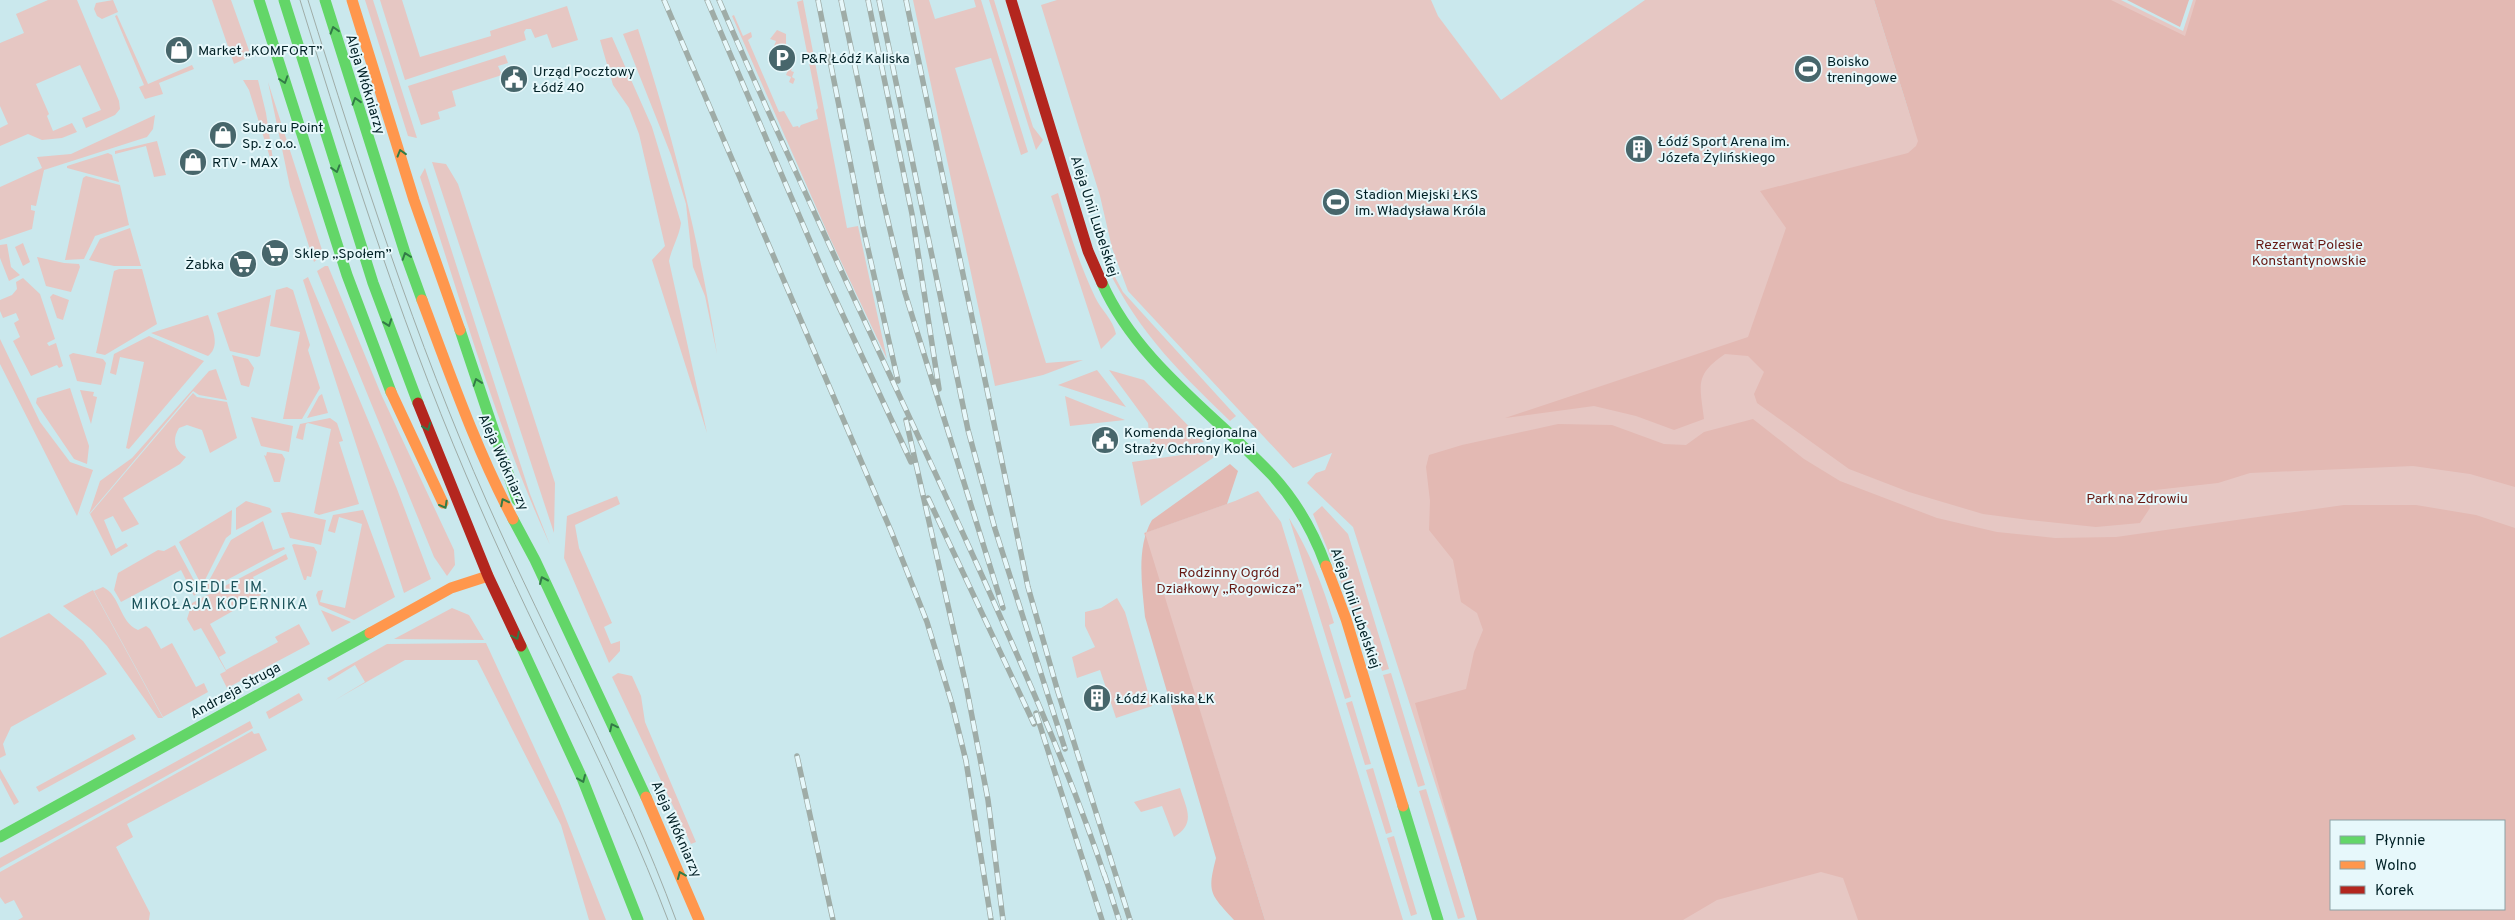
<svg xmlns="http://www.w3.org/2000/svg" width="2515" height="920" font-family="Overpass,sans-serif">
  <style>
    .green { fill: #e6c7c3; fill-rule: evenodd }
    .forest { fill: #e3b9b3; fill-rule: evenodd }
    .lines { fill: none; stroke-linecap: round; stroke-linejoin: round }
    .fast { stroke: #63d668; stroke-width: 11 }
    .slow { stroke: #ff974d; stroke-width: 11 }
    .jam { stroke: #b3261e; stroke-width: 11 }
    .tram { stroke: #9faca7; stroke-width: 1 }
    .rail-casing { stroke: #9faca7; stroke-width: 5.5 }
    .rail { stroke: #e7f8fb; stroke-width: 4; stroke-dasharray: 11; stroke-linecap: butt }
    .oneway { stroke: #327b46 }
    .labels { text-anchor: middle; stroke-width: 4; stroke-linejoin: round; paint-order: stroke }
    .poi-label { font-size: 14px; fill: #002025; stroke: #e7f8fb; text-anchor: start }
    .street-label { font-size: 14px; fill: #002025; stroke: #e7f8fb }
    .park-label { font-size: 14px; fill: #661913; stroke: #e7f8fb }
    .neighbourhood-label { font-size: 15px; letter-spacing: 1px; fill: #1b525a; stroke: #e7f8fb }
  </style>
  <rect width="100%" height="100%" fill="#cae8ed"/>
  <!-- green -->
  <path class="green" d="M48 0H77L119 101 120 109 115 115 86 128 82 118 101 110 80 65 36 84 49 114 47 116 53 131 72 123 77 132 62 138 42 140 28 134 0 146V128L8 124 0 106V43L24 33 16 14Z
    M113 0 118 12 102 19 97 16 94 9 96 3Z
    M212 0H231L251 56 234 64Z
    M365 0H373L417 138 408 136Z
    M380 0H402L420 57 491 36 490 31 567 6 578 40 552 48 547 34 535 38 531 29H526L524 32 526 40 405 80Z
    M803 0 847 228 858 226 887 359 828 234 732 16 734 15 743 36 751 32 752 37 748 40 779 112 784 111 793 127 798 126 799 128 801 125 818 119 816 110 818 108 797 2Z
    M913 0H929L935 19 976 7 974 0H981L1028 152 1021 155 991 58 955 68 1046 363 1083 360 1043 375 995 386Z
    M989 0H994L1033 127 1043 140 1036 150Z
    M1057 0H1431L1438 16 1501 100 1645 0H1874L1914 128 1877 0H2121L2183 31 2193 0H2515V920H1479L1353 527 1307 483 1316 473 1325 470 1332 453 1293 468 1128 291 1112 248 1100 196 1041 5ZM2331 821H2504V909H2331Z
    M117 15 148 84 192 65 194 69 159 83 163 94 145 99 139 87 144 85 115 16Z
    M638 29C673 136 700 243 717 354L705 296 693 267 686 204 671 155 623 34Z
    M777 30 786 34V45L789 47 787 52 790 53 788 58 792 59 790 64 793 66 791 71 794 72 792 77 795 79 793 84 789 82 791 77 786 75 788 70 783 67 784 63 780 61 781 56 777 53 778 48 774 46 776 41 770 39Z
    M612 37 652 127 681 223C679 237 672 247 669 261L707 433 652 260 665 246 639 134 629 108 613 85 600 40Z
    M505 55 508 63 498 66 502 75 452 91 456 106 438 112 440 119 421 125 408 86Z
    M243 80H258L266 113 273 160 271 161 249 90Z
    M268 82 322 250V255L314 262 290 187Z
    M155 115 153 129 147 137 44 170 36 206 31 205V210L35 211 32 229 0 240V187L42 168 37 157 71 154Z
    M157 141 166 175 154 177 146 146 115 154V151Z
    M108 153 112 155 119 182 67 168V166Z
    M432 162 446 164 458 184 555 483 554 533Z
    M425 168 530 494 550 545C496 427 461 300 420 177Z
    M86 176 120 185 129 225 95 236 84 259 65 260 83 178Z
    M1058 193C1068 229 1079 263 1095 297 1101 310 1113 319 1116 334L1101 349 1051 196Z
    M130 228 141 266H114L89 260 100 239Z
    M23 243 30 262 23 266 15 247Z
    M7 244 11 267 20 275 9 281 0 258V245Z
    M1106 248 1115 277 1123 292 1236 416 1230 421C1172 365 1132 325 1099 250Z
    M37 257 64 263 79 264 80 267 71 292 46 286Z
    M325 266H328L381 394 454 550 455 565 447 576 434 557 317 271Z
    M119 269H142L157 324 105 355 96 353 114 271Z
    M308 277 397 489 431 579 404 593 303 280Z
    M23 278 40 294 55 339 47 343 49 346 56 343 63 366 59 368 57 365 31 376 13 341 20 337 14 323 19 320 16 313 3 318 0 311V300L12 295 17 289 16 282Z
    M287 287 293 290 310 345 308 350 320 388 302 419H283L300 332 270 326 276 290Z
    M53 294 69 300 63 320 57 318 50 297Z
    M271 295 260 356 257 357 230 351 217 313Z
    M208 315C212 328 221 346 208 356L151 333Z
    M149 336 204 361 129 449 126 448 144 362 120 357 116 375 110 373 114 354Z
    M0 339 40 422 70 462 93 470 77 516 0 364Z
    M73 353 103 359 106 363 101 385 77 381 69 355Z
    M232 355 248 359 254 368 249 387 241 385Z
    M216 369 227 400 199 395 193 391 89 514 100 481 132 458 209 371Z
    M1097 370 1126 407 1058 385Z
    M1109 370 1144 380 1204 442 1151 451 1148 423Z
    M70 388 89 446 87 464 74 459 36 403 37 398Z
    M80 390 94 392 93 396 97 397 91 424Z
    M193 393 197 397 227 402 237 438 210 453 202 430 187 425 179 428C172 439 174 451 186 457L180 464 123 498 139 524 122 532 113 516 104 520 116 549 126 543 128 546 111 556 90 514Z
    M322 394 328 413 307 418 319 396Z
    M1065 396 1125 420 1070 426Z
    M251 417 293 426 289 452 261 446Z
    M330 418 337 423 343 441 339 442 359 504 319 515 314 513 331 429 308 423 306 424 303 440 296 438 300 424Z
    M1210 451 1216 456 1141 506 1132 462Z
    M267 452 282 454 285 459 280 482H274L264 455 266 456Z
    M1258 491 1281 522 1403 920H1265L1144 533 1235 501Z
    M617 496 620 504 575 525 579 548 612 623 604 627 611 644 620 641V651L609 663 564 558 567 516Z
    M246 501 270 508 272 512 236 530V508Z
    M1322 506 1348 534 1389 669 1382 671 1370 630 1354 614 1313 514Z
    M232 510 231 534 226 538 202 586 179 542Z
    M363 510 395 597 354 620 319 605 316 595 318 591 323 590 320 602 345 608 362 524 339 517 335 533 328 531 333 515Z
    M289 512 326 520 321 545 290 538 281 513Z
    M1289 518C1309 551 1323 585 1334 623L1329 625 1351 697 1345 699Z
    M263 521 273 550 284 547 285 549 206 591 205 588 231 540Z
    M294 544 314 547 317 552 311 577 307 576 306 580H304L292 545Z
    M175 545 197 586 196 594 194 596 181 570 121 602 114 590 118 573 158 550 164 551Z
    M286 554 288 559 253 577 261 595 210 624 226 653 219 657 226 670 278 642 275 637 299 624 310 644 227 688 220 674 226 671 201 628 194 631 187 619 192 603Z
    M103 587C121 596 119 622 138 630L146 626 150 629 161 649 172 643 196 687 204 683 208 692 163 717 94 591Z
    M93 590 163 718H158L107 646 91 629 63 606Z
    M1117 598 1125 612 1152 706 1116 718 1100 670 1077 678 1072 657 1095 647 1085 626V612L1101 608Z
    M452 608 469 615 484 640 394 639Z
    M321 610 351 622 332 632Z
    M49 613 83 641 107 674 11 727 3 744 6 755 0 758V638Z
    M486 643 559 801 606 920H589L561 825 477 660H405L335 700 365 682 355 665 329 681 327 678 387 644Z
    M618 673 632 676 641 696 645 722 696 842 691 844 612 677Z
    M1391 673 1425 785 1418 787 1383 675Z
    M299 693 303 700 269 719 266 712Z
    M1352 701 1371 764 1365 765 1346 703Z
    M250 721 253 728 0 868V858Z
    M252 731 254 734 259 733 267 750 127 824 133 837 116 847 150 913 149 920H18L23 917 14 900 5 904 0 897V872Z
    M133 734 136 739 39 792 36 787Z
    M1373 768 1392 832 1386 834 1366 770Z
    M0 769 19 802 14 805 0 778Z
    M1180 788C1187 810 1196 823 1174 837L1162 806 1141 812 1134 802Z
    M1426 789 1465 917 1458 919 1419 791Z
    M1394 836 1417 914 1411 916 1387 838Z"/>
  <!-- forest -->
  <path class="forest" d="M1874 0H2111L2185 36 2196 0H2515V487L2470 474 2413 466 2250 473 2218 483 2146 491 2150 508 2140 523 2096 527 2029 520 1983 514 1909 492 1849 469 1757 403 1754 394 1764 372 1748 356 1725 354C1694 375 1700 385 1704 419L1674 430 1636 416 1594 406 1505 418 1748 337 1786 228 1760 191 1908 153 1916 146 1918 141Z
    M2127 0H2189L2180 27Z
    M1753 419 1804 459 1840 481 1937 518 1997 532 2055 538 2116 537 2344 505H2416L2476 515 2515 528V920H1858L1843 878 1821 872 1717 900 1683 920H1477L1415 703 1466 689 1474 652 1483 630 1477 613 1461 602 1453 560 1429 530 1430 501 1426 467 1429 455 1462 445 1558 424 1612 425 1664 444 1686 445 1704 432ZM2331 821H2504V909H2331Z
    M1230 464 1238 471 1227 504 1145 533 1265 920H1234C1210 894 1207 893 1216 858L1145 617C1142 586 1136 547 1152 520Z"/>
  <g class="lines">
    <!-- fast -->
    <path class="fast" d="M259 0 347 275 391 392
      M284 0 373 283 418 403
      M325 0 405 253 422 300
      M1102 283C1137 362 1213 413 1272 475 1295 500 1314 533 1326 566
      M460 330 517 500
      M513 519 535 560 646 797
      M521 646 582 778 638 920
      M1403 806 1438 920
      M0 837 370 633"/>
    <!-- slow -->
    <path class="slow" d="M352 0 414 200 460 330
      M422 300C450 374 476 449 513 519
      M391 392 443 503
      M1326 566 1346 619 1403 806
      M370 633 451 588 488 576
      M646 797 699 920"/>
    <!-- jam -->
    <path class="jam" d="M1011 0 1088 251 1102 283
      M418 403 488 576 521 646"/>
    <!-- tram -->
    <path class="tram" d="M300 0C353 172 407 342 480 507 540 646 614 778 668 920
      M308 0C361 170 415 339 487 502 549 642 623 776 676 920"/>
    <defs>
      <path id="rail" d="M664 0 891 531 927 622 952 704 966 761 991 920
        M707 0 828 283 911 462
        M719 0C803 195 897 386 984 580 1028 679 1072 777 1106 880
        M818 0 863 227 898 381
        M841 0 882 196 905 293 1003 608
        M868 0 912 214 939 389
        M879 0 968 430 995 529 1065 749
        M906 0 1028 587 1058 692 1130 920
        M906 420 966 685 988 800 1003 920
        M928 498 1034 724
        M1036 713 1102 920
        M797 756 833 920
        M1104 873 1119 920"/>
    </defs>
    <!-- rail casing -->
    <use href="#rail" class="rail-casing"/>
    <!-- rail -->
    <use href="#rail" class="rail"/>
  </g>
  <!-- one-way arrows -->
  <defs><path id="oneway-chevron" d="M-2-3.5L2.5 0L-2 3.5" fill="none" stroke-width="1.6" stroke-linecap="round" stroke-linejoin="round" transform="scale(1.25)"/></defs>
  <g class="oneway">
    <use href="#oneway-chevron" transform="translate(334 30) rotate(-107)"/>
    <use href="#oneway-chevron" transform="translate(284 80) rotate(72)"/>
    <use href="#oneway-chevron" transform="translate(356 101) rotate(-107)"/>
    <use href="#oneway-chevron" transform="translate(401 153) rotate(-107)"/>
    <use href="#oneway-chevron" transform="translate(336 169) rotate(73)"/>
    <use href="#oneway-chevron" transform="translate(406 256) rotate(-109)"/>
    <use href="#oneway-chevron" transform="translate(388 323) rotate(70)"/>
    <use href="#oneway-chevron" transform="translate(477 382) rotate(-109)"/>
    <use href="#oneway-chevron" transform="translate(427 427) rotate(68)"/>
    <use href="#oneway-chevron" transform="translate(504 502) rotate(-117)"/>
    <use href="#oneway-chevron" transform="translate(444 505) rotate(61)"/>
    <use href="#oneway-chevron" transform="translate(543 580) rotate(-114)"/>
    <use href="#oneway-chevron" transform="translate(516 636) rotate(64)"/>
    <use href="#oneway-chevron" transform="translate(613 727) rotate(-116)"/>
    <use href="#oneway-chevron" transform="translate(582 779) rotate(67)"/>
    <use href="#oneway-chevron" transform="translate(681 875) rotate(-113)"/>
  </g>
  <!-- icons -->
  <defs>
    <symbol id="shop-disc" viewBox="-11 -11 22 22"><circle r="9.5" fill="#47666b" stroke="#e7f8fb"/><path d="M-5-2.5h2.3a2.7 3.5 0 0 1 5.4 0H5L5.5 6h-11ZM-1.5-2.5h3a1.5 2.3 0 0 0-3 0Z" fill="#fff"/></symbol>
    <symbol id="parking-disc" viewBox="-11 -11 22 22"><circle r="9.5" fill="#47666b" stroke="#e7f8fb"/><path d="M-3.5-5.5H1a3.5 3.5 0 0 1 0 7H-1V5.5H-3.5ZM-1-3.4V-.6H.8a1.4 1.4 0 0 0 0-2.8Z" fill="#fff"/></symbol>
    <symbol id="stadium-disc" viewBox="-11 -11 22 22"><circle r="9.5" fill="#47666b" stroke="#e7f8fb"/><path d="M0-5a6.5 5 0 1 0 0 10a6.5 5 0 1 0 0-10ZM-3.5-1.8h7v3.6h-7Z" fill="#fff"/></symbol>
    <symbol id="civic-disc" viewBox="-11 -11 22 22"><circle r="9.5" fill="#47666b" stroke="#e7f8fb"/><path d="M-.6-6.5H3V-4.5H.6V-3L4-1V1h2V6H-6V1h2V-1L-.6-3ZM-1.2 2.5V6h2.4V2.5Z" fill="#fff"/></symbol>
    <symbol id="building-disc" viewBox="-11 -11 22 22"><circle r="9.5" fill="#47666b" stroke="#e7f8fb"/><path d="M-4-6H4V6H1V3H-1V6H-4ZM-2.5-4.3h1.7v1.8h-1.7ZM.8-4.3h1.7v1.8H.8ZM-2.5-1h1.7V.8h-1.7ZM.8-1h1.7V.8H.8Z" fill="#fff"/></symbol>
    <symbol id="supermarket-disc" viewBox="-11 -11 22 22"><circle r="9.5" fill="#47666b" stroke="#e7f8fb"/><path d="M-6-5.5h2.5l.6 2H6L4.5 2H-2.5L-4.4-4H-6ZM-1.5 3.2a1.3 1.3 0 1 0 .1 0ZM3 3.2a1.3 1.3 0 1 0 .1 0Z" fill="#fff"/></symbol>
  </defs>
  <g fill-rule="evenodd">
    <use href="#shop-disc" x="163" y="34" width="32" height="32"/>
    <use href="#parking-disc" x="766" y="42" width="32" height="32"/>
    <use href="#stadium-disc" x="1792" y="53" width="32" height="32"/>
    <use href="#civic-disc" x="498" y="63" width="32" height="32"/>
    <use href="#shop-disc" x="207" y="119" width="32" height="32"/>
    <use href="#building-disc" x="1623" y="133" width="32" height="32"/>
    <use href="#shop-disc" x="177" y="146" width="32" height="32"/>
    <use href="#stadium-disc" x="1320" y="186" width="32" height="32"/>
    <use href="#supermarket-disc" x="259" y="237" width="32" height="32"/>
    <use href="#supermarket-disc" x="227" y="248" width="32" height="32"/>
    <use href="#civic-disc" x="1089" y="424" width="32" height="32"/>
    <use href="#building-disc" x="1081" y="682" width="32" height="32"/>
  </g>
  <g class="labels">
    <!-- poi labels -->
    <g class="poi-label">
      <text x="198" y="55">Market „KOMFORT”</text>
      <text x="801" y="63">P&amp;R Łódź Kaliska</text>
      <text x="1827" y="66">Boisko<tspan x="1827" dy="16">treningowe</tspan></text>
      <text x="533" y="76">Urząd Pocztowy<tspan x="533" dy="16">Łódź 40</tspan></text>
      <text x="242" y="132">Subaru Point<tspan x="242" dy="16">Sp. z o.o.</tspan></text>
      <text x="1658" y="146">Łódź Sport Arena im.<tspan x="1658" dy="16">Józefa Żylińskiego</tspan></text>
      <text x="212" y="167">RTV - MAX</text>
      <text x="1355" y="199">Stadion Miejski ŁKS<tspan x="1355" dy="16">im. Władysława Króla</tspan></text>
      <text x="294" y="258">Sklep „Społem”</text>
      <text x="224" y="269" text-anchor="end">Żabka</text>
      <text x="1124" y="437">Komenda Regionalna<tspan x="1124" dy="16">Straży Ochrony Kolei</tspan></text>
      <text x="1116" y="703">Łódź Kaliska ŁK</text>
    </g>
    <!-- street labels -->
    <g class="street-label">
      <text transform="translate(366 84) rotate(73)" y="5">Aleja Włókniarzy</text>
      <text transform="translate(1095 216) rotate(72)" y="5">Aleja Unii Lubelskiej</text>
      <text transform="translate(504 462) rotate(66)" y="5">Aleja Włókniarzy</text>
      <text transform="translate(1356 608) rotate(71)" y="5">Aleja Unii Lubelskiej</text>
      <text transform="translate(235 690) rotate(-29)" y="5">Andrzeja Struga</text>
      <text transform="translate(677 829) rotate(66)" y="5">Aleja Włókniarzy</text>
    </g>
    <!-- park labels -->
    <g class="park-label">
      <text x="2309" y="249">Rezerwat Polesie<tspan x="2309" dy="16">Konstantynowskie</tspan></text>
      <text x="2137" y="503">Park na Zdrowiu</text>
      <text x="1229" y="577">Rodzinny Ogród<tspan x="1229" dy="16">Działkowy „Rogowicza”</tspan></text>
    </g>
    <!-- neighbourhood labels -->
    <g class="neighbourhood-label">
      <text x="220" y="592">OSIEDLE IM.<tspan x="220" dy="17">MIKOŁAJA KOPERNIKA</tspan></text>
    </g>
  </g>
  <!-- legend -->
  <rect x="2330" y="820" width="175" height="90" fill="#e7f8fb" stroke="#8ba2a5"/>
  <rect x="2340" y="836" width="25" height="8" fill="#63d668" stroke="#8ba2a5"/>
  <text x="2375" y="845" font-size="15" fill="#002025">Płynnie</text>
  <rect x="2340" y="861" width="25" height="8" fill="#ff974d" stroke="#8ba2a5"/>
  <text x="2375" y="870" font-size="15" fill="#002025">Wolno</text>
  <rect x="2340" y="886" width="25" height="8" fill="#b3261e" stroke="#8ba2a5"/>
  <text x="2375" y="895" font-size="15" fill="#002025">Korek</text>
</svg>
